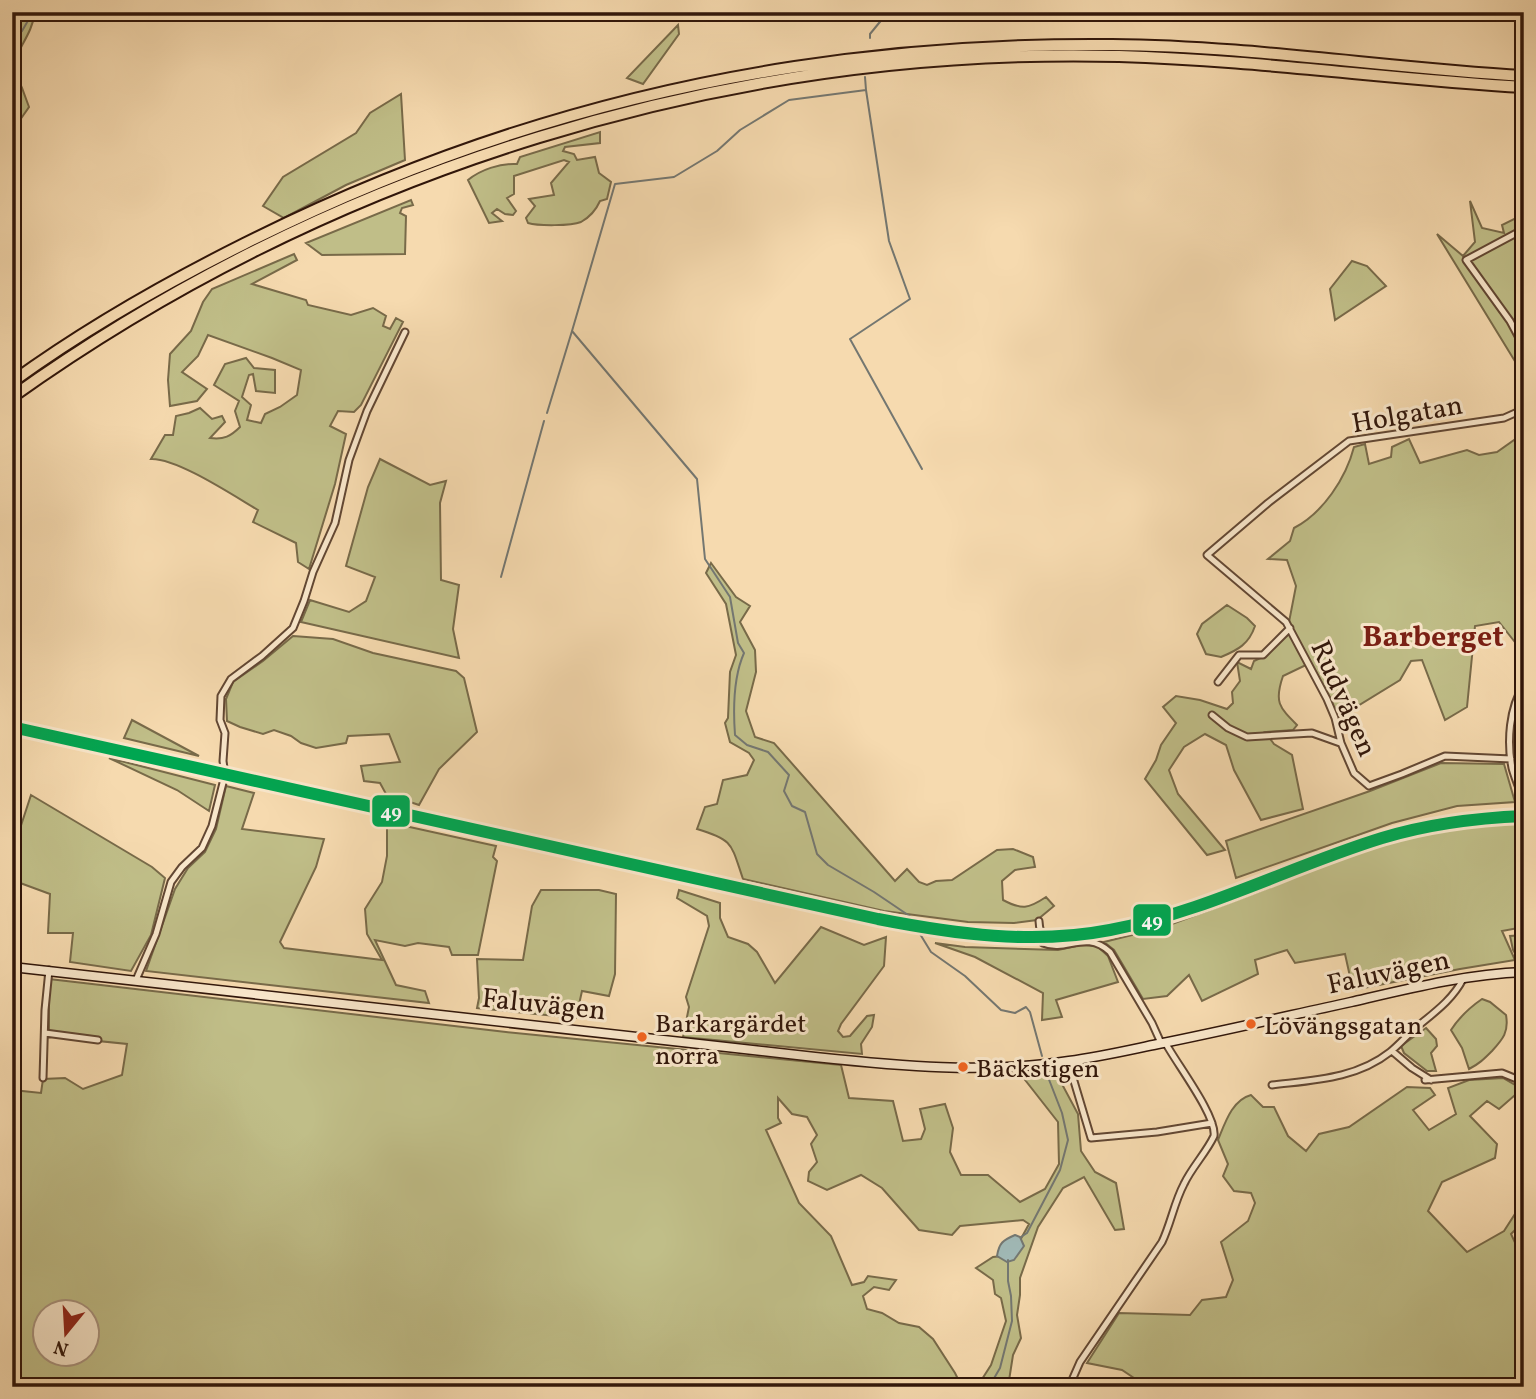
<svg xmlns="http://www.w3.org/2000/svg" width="1536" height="1399" font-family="Vollkorn,serif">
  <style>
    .green { fill: #c0be88; stroke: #786a49; stroke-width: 2; fill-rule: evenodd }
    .water { fill: #a0b8b5; stroke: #747771; stroke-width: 2 }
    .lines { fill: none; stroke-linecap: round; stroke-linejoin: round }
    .stream { stroke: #747771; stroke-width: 2 }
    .street-casing { stroke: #624733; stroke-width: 9 }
    .secondary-casing { stroke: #31160a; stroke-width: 11 }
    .highway-casing { stroke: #31160a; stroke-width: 14 }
    .street { stroke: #f9e7cb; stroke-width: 5 }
    .secondary { stroke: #f9e7cb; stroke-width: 8 }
    .highway { stroke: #f6daaf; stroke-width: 10 }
    .rail-1-casing { stroke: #f9e7cb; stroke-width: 18 }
    .rail-1 { stroke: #00a651; stroke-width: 12 }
    .bus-dot { fill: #f26522; stroke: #f9e7cb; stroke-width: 2.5 }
    .labels { text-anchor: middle; stroke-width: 6; stroke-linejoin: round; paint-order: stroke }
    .bus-label { font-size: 26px; fill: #31160a; stroke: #f9e7cb; text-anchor: start }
    .street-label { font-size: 28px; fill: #31160a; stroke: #f9e7cb }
    .neighbourhood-label { font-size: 30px; font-weight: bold; fill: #7a1f14; stroke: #f9e7cb }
    .line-badge { stroke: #f9e7cb; stroke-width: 2.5 }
    .badge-label { font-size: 19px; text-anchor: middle; font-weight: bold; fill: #fff }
  </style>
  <rect width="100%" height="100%" fill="#f6daaf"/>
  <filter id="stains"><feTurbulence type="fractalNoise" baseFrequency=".00286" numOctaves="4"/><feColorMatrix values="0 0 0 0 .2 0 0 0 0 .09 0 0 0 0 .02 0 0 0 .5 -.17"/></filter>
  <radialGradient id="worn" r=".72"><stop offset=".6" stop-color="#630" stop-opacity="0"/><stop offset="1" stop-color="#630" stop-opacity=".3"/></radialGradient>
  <!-- green -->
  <path class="green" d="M18 12H35C32 34 19 46 12 67L22 88 29 107 20 120 12 129V19Z
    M678 25 679 34 643 84 627 78Z
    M401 94 405 160 346 185 284 218 263 206 283 177 356 133 370 113Z
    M600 132V143L565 147 563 151 574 154 577 160 595 157 599 173 611 182 607 199 600 201C596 210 590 217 581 222 571 226 538 226 528 223L526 218 535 206 529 199 554 195 551 183 569 162 564 160 514 176V194L507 198 516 211 513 215 505 214 497 209 492 213 502 221 489 223 468 180C480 170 500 163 517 164L520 157Z
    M411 200 413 205 402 208 400 213 406 216 405 254 322 255 306 243Z
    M1470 201 1482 228 1504 233 1502 225 1524 214V376L1437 234 1463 256 1475 242Z
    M294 254 297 260 252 284 306 300 308 305 351 315 373 308 386 316 383 326 390 329 396 318 403 322 361 405 354 412 338 411 330 426 346 434 335 484 309 569 298 562 296 543 253 522 258 510C234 496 177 458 151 459L165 435H173L176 416 189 413 200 408 212 419 222 416 225 422 210 438C224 440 231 436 240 427L235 411 239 401 214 385 225 364 246 358 254 368 275 370V393L256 391 253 374 249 375 242 397 251 405 247 420 261 423 265 414 280 407 297 395 301 370 272 358 208 335 198 356 182 372 207 389 197 401 170 406 168 380 170 354 191 331 203 302 212 289Z
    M1352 261 1367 266 1386 286 1335 320 1330 289Z
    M1524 433V648L1518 646 1499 622 1475 626 1467 707 1445 720 1422 660 1411 661 1400 680 1338 718 1289 622 1296 586 1287 560 1268 559 1290 541 1294 528C1323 513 1346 478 1354 447L1365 444 1369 464 1391 457 1392 447 1409 439 1420 463 1467 450 1479 455 1497 452Z
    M380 459 430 485 446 481 440 503 441 580 459 585 453 629 459 658 301 622 310 600 349 612 366 601 375 577 346 566 368 487Z
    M711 563 736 597 750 606 740 622 755 650 756 672 746 711 755 737 774 743 895 881 907 869 919 882 927 885 936 881 952 880 997 850 1013 849 1033 857 1035 867 1015 870 1002 881 1003 900C1022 910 1028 909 1046 897L1054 906 1037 920 1014 923 968 922 884 911 743 879C731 844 734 840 697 829L705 807 717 804 723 780 747 775 754 760 749 753 730 742 725 723 728 718 730 672 736 655 726 604 706 573Z
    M1227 605 1247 618 1255 626C1249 644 1238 650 1221 657L1206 654 1197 634 1202 624Z
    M1289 632 1306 665 1283 676C1274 702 1279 707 1297 725L1293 730 1265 732 1274 744 1292 755 1303 809 1261 820 1234 770 1226 745 1205 734 1184 747 1169 770 1178 794 1225 850 1207 855 1145 779 1156 760 1161 745 1176 723 1163 707 1176 696 1200 700 1227 709 1233 703 1232 692 1240 681 1237 662 1251 669 1254 661 1267 655Z
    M293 636 333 639 373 653 456 671 464 678 477 732 439 769 419 805 386 794 380 783 364 781 361 766 400 762 389 734 348 736 346 743 316 748 301 743 291 736 274 730 263 734 240 727 227 721 226 699 233 682 263 661Z
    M1524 692V795L1522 793C1515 760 1509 723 1524 692Z
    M132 720 199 756 124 738Z
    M109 758 215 785 209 811 177 790Z
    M1441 763 1504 764 1515 802 1457 806 1392 823 1236 878 1226 841 1370 791Z
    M226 786 254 793 242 829 324 839 316 867 280 942 284 948 382 960 367 934 365 909 382 882 387 856V822L496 846 493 857 497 861 478 955H452L449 947 418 943 405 946 375 940 396 985 425 991 429 1003 146 971 175 889 188 868 205 852 216 829Z
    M31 795 152 867 165 878 151 935 131 971 70 962 73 933H48L50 894 12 880V853Z
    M1518 823 1524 837 1517 865 1519 871 1524 872V927L1502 931 1515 960 1460 969 1353 990 1345 954 1295 963 1287 950 1255 960 1258 974 1202 1001 1189 975 1167 996 1143 999 1114 950 1104 942 1164 927 1260 891 1357 852 1432 829Z
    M541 890H599L616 894 615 974 609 996 582 991 576 1018 477 1008 479 998 477 959 523 960 532 906Z
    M679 890 720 903V918L728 937 748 944 757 952 775 983 821 927 864 945 886 937 884 966 841 1024 838 1031 843 1037 850 1036 867 1016 874 1015 872 1027 861 1044 862 1054 683 1037 689 1007 686 997 709 926 707 916 677 898Z
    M1524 935V965H1522L1513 950 1510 936Z
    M935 943 965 947 1058 950 1081 945 1097 946 1108 956 1118 982 1056 1000 1062 1017 1042 1020 1043 993 975 957Z
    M49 979 506 1032 841 1065 849 1098 893 1101 903 1141 921 1139 925 1129 920 1109 945 1104 953 1128 950 1152 961 1175H988L1020 1202 1045 1189 1059 1164 1058 1122 1022 1076 1055 1071 1078 1114 1081 1151 1095 1172 1116 1183 1124 1229 1115 1230 1084 1177 1063 1188 1038 1227 1020 1278V1295L1017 1315 1021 1338 1013 1355 1008 1387H977L991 1365 1006 1321 1001 1298 995 1294 993 1280 976 1268 993 1257 1012 1255 1029 1224 1023 1220 960 1226 952 1235 919 1230 882 1188 861 1175 827 1190 808 1181 809 1172 817 1162 811 1144 817 1135 807 1117 792 1114 778 1098V1118L781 1123 766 1130 799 1203 831 1236 852 1285 864 1282 868 1276 896 1280 889 1290 874 1287 863 1296 867 1309 882 1313 899 1323 919 1327 933 1339 955 1373 962 1387H12V1042L13 1090 41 1093 43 1079 65 1078 83 1089 122 1075 127 1044 49 1036ZM46 1312H88V1354H46Z
    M1482 999 1490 1002 1506 1015C1509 1032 1503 1039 1492 1051 1484 1059 1479 1064 1469 1069L1462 1048 1451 1030C1460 1016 1469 1008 1482 999Z
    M1426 1028 1436 1039 1437 1046 1431 1053 1436 1071H1427L1404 1053 1401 1046Z
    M1503 1078 1522 1089 1499 1109 1487 1101 1470 1116 1497 1144 1495 1158 1442 1182 1428 1211 1467 1252 1504 1231 1524 1200V1221L1511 1234 1524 1262V1387H1138L1137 1380 1122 1370 1087 1363 1119 1313 1190 1315 1202 1300 1226 1297 1233 1280 1221 1242 1248 1221 1255 1203 1251 1193 1234 1191 1223 1176 1228 1164 1218 1140C1225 1123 1232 1100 1251 1095L1263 1107H1274L1288 1136 1306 1151 1319 1134 1349 1127 1407 1087 1430 1088 1435 1095 1413 1110 1429 1130 1456 1114 1448 1088 1469 1080Z"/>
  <!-- water -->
  <path class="water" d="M1015 1235 1020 1237 1024 1246 1014 1260 1007 1262 997 1256C999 1243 1003 1240 1015 1235Z"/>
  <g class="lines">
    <!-- stream -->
    <path class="stream" d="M870 38V34L888 12
      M12 40 22 31 33 12
      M865 77 866 90 889 241 910 299 850 339 922 469
      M572 331 697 479 705 559 730 597 738 643 744 653C733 678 733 708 735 735L747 745 768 752 789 775 784 791 792 806 805 812 817 854 828 865 874 892 914 919
      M547 413 572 331 615 184 674 177 717 151 740 130 789 100 866 90
      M501 577 544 421
      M920 934 931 952 965 976 1001 1010 1015 1013 1026 1007 1030 1012 1042 1056
      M1021 1237 1027 1233 1060 1170 1068 1140 1062 1113 1048 1077
      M989 1387 1000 1368 1012 1321 1011 1296 1008 1281V1260"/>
    <defs>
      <path id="street" d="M1524 229 1466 260 1510 321 1524 347
        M1218 682 1239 655H1263L1290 628
        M1524 685C1509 708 1507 742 1512 768 1515 779 1520 790 1524 801
        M1212 715 1228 728 1247 737 1312 733 1340 743
        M1511 759 1445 756 1402 774 1369 786 1354 773 1341 743 1335 718 1327 699 1286 622 1207 555 1268 503 1349 441 1504 418 1524 409
        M1039 921C1039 930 1043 935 1043 943 1067 953 1085 929 1110 952L1152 1023 1161 1043
        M136 980 156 934 171 882 182 867 202 848 212 826 225 775 223 761 225 733 220 720 221 696 231 679 262 656 293 628 304 601 313 572 335 523 349 460 367 411 405 332
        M45 1033 98 1040
        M1392 1051 1412 1068 1431 1080
        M1068 1061 1091 1138 1157 1132 1212 1123
        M43 1078 45 1010 49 970
        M1425 1080 1502 1073 1524 1082
        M1272 1085C1313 1080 1356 1079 1390 1052 1400 1044 1408 1034 1418 1026 1435 1012 1453 999 1463 979
        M1069 1387 1080 1362 1162 1242C1171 1223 1174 1203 1184 1184 1192 1167 1206 1153 1214 1136 1217 1116 1176 1063 1165 1042"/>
      <path id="secondary" d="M12 967 815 1057C899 1066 985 1074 1069 1061 1099 1057 1129 1050 1158 1044 1223 1031 1287 1016 1351 1002 1407 989 1466 974 1524 972"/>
      <path id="highway" d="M12 382C85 329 164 284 244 244 417 157 604 96 795 67 899 51 1005 44 1112 45 1249 46 1386 68 1524 76
        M12 397C331 169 728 46 1119 56 1254 60 1389 79 1524 87"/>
    </defs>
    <!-- street casing -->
    <use href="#street" class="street-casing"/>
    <!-- secondary casing -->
    <use href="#secondary" class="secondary-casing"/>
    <!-- highway casing -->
    <use href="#highway" class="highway-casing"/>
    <!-- street -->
    <use href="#street" class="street"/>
    <!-- secondary -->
    <use href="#secondary" class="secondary"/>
    <!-- highway -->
    <use href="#highway" class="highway"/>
    <defs>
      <path id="rail-1" d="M12 727 878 919C955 934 1033 945 1110 930 1205 912 1291 866 1382 838 1428 824 1476 818 1524 816"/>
    </defs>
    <!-- rail-1 casing -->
    <use href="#rail-1" class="rail-1-casing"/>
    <!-- rail-1 -->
    <use href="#rail-1" class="rail-1"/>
  </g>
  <!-- markers -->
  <g class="bus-dot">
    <circle cx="1251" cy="1024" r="6"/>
    <circle cx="642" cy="1037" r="6"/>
    <circle cx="963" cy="1067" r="6"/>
  </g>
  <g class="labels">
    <!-- bus labels -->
    <g class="bus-label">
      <text x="655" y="1032">Barkargärdet<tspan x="655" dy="32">norra</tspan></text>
      <text x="1264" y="1034">Lövängsgatan</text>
      <text x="976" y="1077">Bäckstigen</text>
    </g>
    <!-- street labels -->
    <g class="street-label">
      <text transform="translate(1407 413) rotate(-10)" y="10">Holgatan</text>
      <text transform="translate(1345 698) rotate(66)" y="10">Rudvägen</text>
      <text transform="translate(1388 971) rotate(-12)" y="10">Faluvägen</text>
      <text transform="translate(544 1003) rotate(6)" y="10">Faluvägen</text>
    </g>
    <!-- neighbourhood labels -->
    <g class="neighbourhood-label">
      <text x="1433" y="646">Barberget</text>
    </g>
  </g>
  <g class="line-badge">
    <rect x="371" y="794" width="40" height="34" rx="7" fill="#00a651"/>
    <rect x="1132" y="903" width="40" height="34" rx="7" fill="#00a651"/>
  </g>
  <g class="badge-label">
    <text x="391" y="818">49</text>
    <text x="1152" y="927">49</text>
  </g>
  <!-- margin -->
  <rect width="1536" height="1399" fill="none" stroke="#f6daaf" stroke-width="42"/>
  <rect x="14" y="14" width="1508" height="1371" fill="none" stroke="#31160a" stroke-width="3.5"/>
  <rect x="21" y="21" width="1494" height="1357" fill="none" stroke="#31160a" stroke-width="2"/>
  <!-- north arrow -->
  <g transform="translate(66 1333) rotate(198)"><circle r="33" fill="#f9e7cb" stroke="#a9937e" stroke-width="2"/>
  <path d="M0-5L12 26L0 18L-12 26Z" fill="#8f2418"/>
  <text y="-10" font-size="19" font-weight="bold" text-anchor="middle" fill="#31160a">N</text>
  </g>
  <rect width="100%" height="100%" filter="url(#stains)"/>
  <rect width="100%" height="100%" fill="url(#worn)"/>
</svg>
